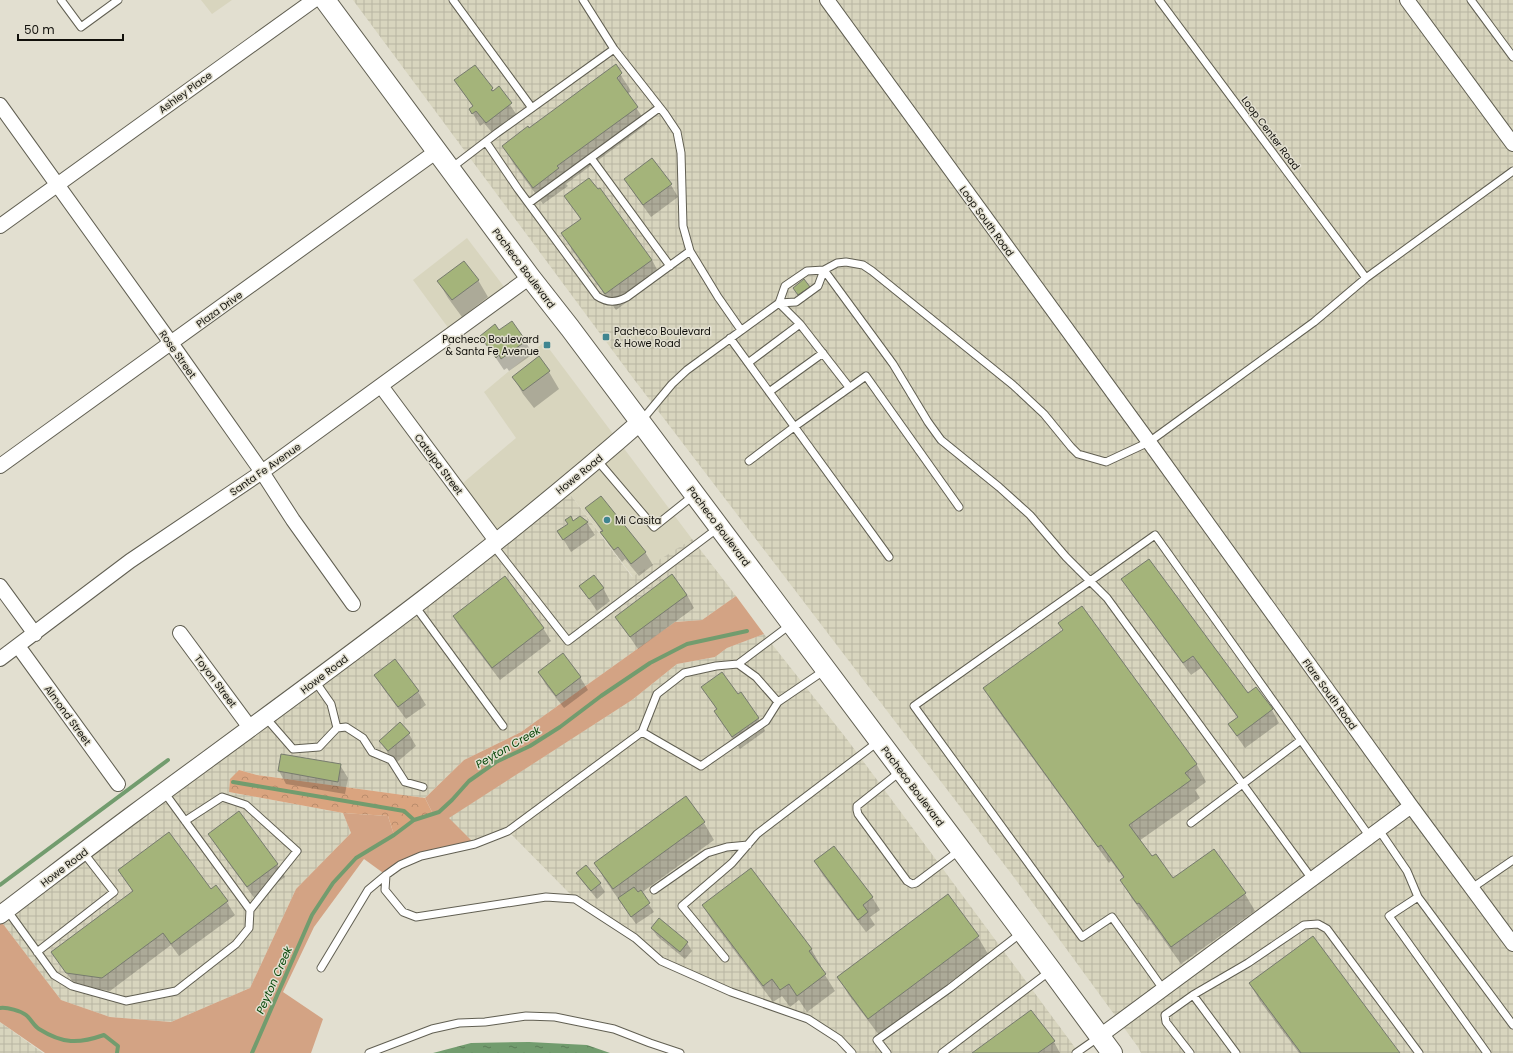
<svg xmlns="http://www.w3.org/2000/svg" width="1513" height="1053" font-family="Poppins,sans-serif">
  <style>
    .built { fill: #d8d5be }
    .industrial { fill: url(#industrial-grid) }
    .grass { fill: #d3a384 }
    .forest { fill: url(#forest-crowns) }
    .water { fill: url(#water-ripples) }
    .shadow { fill: #0003 }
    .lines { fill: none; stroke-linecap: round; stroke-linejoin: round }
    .stream { stroke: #729c6e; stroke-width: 4 }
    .building { fill: #a4b47a; stroke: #777b6e }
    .service-casing { stroke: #615f52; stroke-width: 9 }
    .minor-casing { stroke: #615f52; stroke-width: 16 }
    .tertiary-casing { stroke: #615f52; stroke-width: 19 }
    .secondary-casing { stroke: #615f52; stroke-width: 22 }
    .service { stroke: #fff; stroke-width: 7 }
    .minor { stroke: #fff; stroke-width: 14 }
    .tertiary { stroke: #fff; stroke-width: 17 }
    .secondary { stroke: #fff; stroke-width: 20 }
    .poi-dot { fill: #3f8590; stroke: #e2dfd0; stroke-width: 1.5 }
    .labels { text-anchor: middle; stroke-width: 3; stroke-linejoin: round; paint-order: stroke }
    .street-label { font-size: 10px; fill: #11100b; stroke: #e2dfd0 }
    .poi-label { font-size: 10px; fill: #11100b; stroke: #e2dfd0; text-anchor: start }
    .water-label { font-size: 11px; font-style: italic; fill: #084809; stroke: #e2dfd0 }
  </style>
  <defs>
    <pattern id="industrial-grid" width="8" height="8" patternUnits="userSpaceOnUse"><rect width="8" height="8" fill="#d8d5be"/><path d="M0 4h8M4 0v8" fill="none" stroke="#b8b6a2"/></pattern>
    <pattern id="forest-crowns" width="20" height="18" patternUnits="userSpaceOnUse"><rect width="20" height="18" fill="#daa47f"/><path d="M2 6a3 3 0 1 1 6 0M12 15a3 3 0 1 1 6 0" fill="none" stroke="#ba8c6c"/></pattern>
    <pattern id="water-ripples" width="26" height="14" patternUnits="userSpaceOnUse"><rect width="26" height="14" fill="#729c6e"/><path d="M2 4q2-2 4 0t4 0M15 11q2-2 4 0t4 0" fill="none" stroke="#5c7e59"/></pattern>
  </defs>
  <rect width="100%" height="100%" fill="#e2dfd0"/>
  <!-- built -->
  <path class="built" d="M201 0H232L212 14Z
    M467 238 508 292 452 333 413 280Z
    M544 342 692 539 633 577 564 486 497 542 457 488 516 438 484 392Z"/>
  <!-- industrial -->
  <path class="industrial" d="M353 0H1513V1053H1141L1138 1047 1013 876 633 378Z
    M564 486 632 577 692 539 736 596 702 620 675 622 521 732 464 760 425 798 257 775 239 770 229 792 343 813 351 833 296 889 250 988 171 1022 110 1017 61 1000 0 920Z
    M764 634 846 738 1079 1053H852L808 1019 661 961 575 899 508 831 475 844 448 818 632 700 677 664 715 657 727 648Z
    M0 1022 43 1053H45H0Z"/>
  <!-- grass -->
  <path class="grass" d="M736 596 764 634 727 648 715 657 677 664 632 700 449 818 475 844 421 856 386 875 364 859 314 927 283 992 323 1019 311 1053H45L0 1022V920L61 1000 110 1017 171 1022 250 988 296 889 351 833 343 813 388 816 394 835 414 820 433 814 425 798 464 760 521 732 675 622 702 620Z"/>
  <!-- forest -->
  <path class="forest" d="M239 770 257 775 425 798 433 814 414 820 394 835 388 816 343 813 229 792 230 779Z"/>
  <!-- water -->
  <path class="water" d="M529 1042 587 1045 610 1053H433L471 1043Z"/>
  <!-- shadow -->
  <path class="shadow" d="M615 66 631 91 627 94 647 124 566 184 568 186 543 204 513 163 503 146 529 129Z
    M455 81 492 89 494 92 499 88 518 117 494 135 484 123 480 126 478 122 470 109 473 107Z
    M625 179 671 185 678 197 651 217 633 192Z
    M566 196 652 260 661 277 616 310 572 250 563 233 581 220Z
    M478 280 488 297 462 317 448 298 438 281Z
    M809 287 811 291 801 298 796 292Z
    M499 331 525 341 533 354 509 371 507 368 504 370 481 336Z
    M539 358 549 372 559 389 534 408 523 394 513 377Z
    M587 509 645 552 653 565 639 576 625 559 622 562 609 545 602 532Z
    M580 517 587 523 595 535 571 552 559 532Z
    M1123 579 1247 695 1272 710 1279 723 1245 748 1229 725 1238 718 1201 668 1191 675 1130 592Z
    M580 586 603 588 610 601 597 611Z
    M687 595 694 608 638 649 616 617Z
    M1082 607 1197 765 1206 782 1195 790 1200 798 1139 841 1152 858 1173 880 1214 850 1245 894 1255 911 1181 964 1149 919 1148 921 1131 897 1121 880 1124 878 1111 861 1109 863 994 705 984 688 1064 630Z
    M454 617 543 628 551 641 500 680 461 629Z
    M395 661 418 692 426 705 406 719 383 688 375 675Z
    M539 673 580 677 588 690 564 708 546 685Z
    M702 687 738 695 758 718 765 731 740 749 723 724 715 711 717 710Z
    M409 734 416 746 396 763 388 753 380 741Z
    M340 765 348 778 345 794 286 784 279 771Z
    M704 823 714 840 641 893 654 912 636 924 605 880 596 863Z
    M209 834 277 864 285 877 255 899 217 847Z
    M815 861 872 897 880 910 870 917 875 925 866 932 822 874Z
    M586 866 600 884 605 892 597 899 582 881 577 873Z
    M119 870 211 890 216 886 235 915 179 956 171 945 110 991 75 985 52 952 133 892Z
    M948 896 978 937 988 954 879 1035 848 994 839 977Z
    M703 905 811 949 821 966 820 967 835 991 807 1012 799 1000 790 1007 782 996 773 1002 713 922Z
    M652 928 687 943 692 951 685 959 657 936Z
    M1250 984 1399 1053H1299L1260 1001Z
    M1054 1042 1060 1053H974Z"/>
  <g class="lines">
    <!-- stream -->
    <path class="stream" d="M233 782 404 811 414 820
      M0 885 168 760
      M0 1008C7 1007 21 1011 26 1015 31 1019 34 1026 39 1029 63 1044 78 1044 104 1035L118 1046 117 1053
      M252 1053 312 915 333 883 356 858 394 835 414 820 439 812 452 800 469 781 496 762 530 746 560 727 601 696 650 663 687 644 747 631"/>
  </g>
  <!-- building -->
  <path class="building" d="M616 64 622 73 617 78 638 107 557 166 559 168 533 188 502 146 528 126 529 128Z
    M475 65 493 88 491 90 493 91 499 86 512 103 486 123 476 111 472 114 469 109 473 106 454 80Z
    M652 158 672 184 643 205 624 179Z
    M589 178 598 189 600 188 652 260 605 294 561 233 581 219 564 196Z
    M464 261 479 280 452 300 437 281Z
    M804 279 810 287 798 295 793 288Z
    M512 321 526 341 501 359 499 355 496 358 480 336 495 324 499 330Z
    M539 356 550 371 523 391 512 377Z
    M601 496 646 552 631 564 618 547 614 550 600 532 603 531 585 508Z
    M571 516 573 521 580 516 588 522 563 540 557 531 568 524 565 520Z
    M1149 559 1248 693 1256 687 1273 709 1237 736 1228 724 1238 717 1193 656 1183 663 1121 579Z
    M672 574 687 595 630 637 615 617Z
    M594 575 604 588 589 599 579 586Z
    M505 576 544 628 492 668 453 616Z
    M1082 606 1197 764 1185 773 1191 780 1129 825 1152 856 1156 854 1173 878 1214 849 1246 893 1171 947 1139 903 1137 904 1120 880 1124 877 1101 845 1098 847 983 688 1063 630 1058 623Z
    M563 653 581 677 556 696 538 672Z
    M395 659 419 691 398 707 374 675Z
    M722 672 738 694 741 692 759 718 732 737 714 711 717 709 701 687Z
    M400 722 410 733 388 751 379 741Z
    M281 754 341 764 338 782 278 771Z
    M686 796 705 822 613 889 594 863Z
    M239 811 278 864 247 887 208 834Z
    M169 832 211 889 216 885 228 901 171 944 163 933 102 978 66 973 51 952 133 891 118 870Z
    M834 846 873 897 863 905 868 912 858 920 814 861Z
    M586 865 601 883 591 891 576 873Z
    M751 868 812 949 809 951 826 974 797 996 789 984 780 990 772 979 763 986 702 905Z
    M634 887 638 892 641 890 650 903 631 917 618 898Z
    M948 894 979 936 868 1019 837 977Z
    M659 918 688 942 680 952 651 928Z
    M1313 936 1400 1053H1301L1249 983Z
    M1031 1010 1055 1041 1038 1053H972Z"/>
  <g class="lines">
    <defs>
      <path id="service" d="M61 0 81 27 118 0
        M453 0 532 108
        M583 0 614 49
        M1159 0 1366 278
        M1471 0 1513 57
        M486 142 518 189 597 296C607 303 616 303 627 297L690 251
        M591 158 670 266
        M450 169 497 133 614 49 665 114 677 132 681 153 683 226 690 251 718 297 741 330
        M529 203 659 108
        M824 270 893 364 928 422 941 440 999 487 1030 515 1066 557 1107 598 1312 879
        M779 303 800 324 849 387
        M779 303 796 302 818 286 824 270
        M730 338 889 557
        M748 363 800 324
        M769 392 823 353
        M642 420 672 384 687 370 779 303 785 286 807 271 824 270 837 263 846 262 863 265 872 271 1013 385 1044 414 1071 447 1078 454 1106 462 1149 442 1314 322 1366 278 1513 171
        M597 460 654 527 694 495
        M749 461 794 427 866 376 959 507
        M493 545 568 641 718 528
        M415 606 503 726
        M790 625 738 664 716 666 684 673 657 694 642 732 508 831 475 844 421 856 400 865 386 875 385 890 403 912 416 917 546 897 575 899 635 938 661 961 731 992 808 1019 839 1039 852 1053
        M738 664 756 677 778 702
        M266 718 293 749 319 747 337 728 331 704 315 681
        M337 728 346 727 363 738 372 752 391 760 405 782 423 787
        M642 732 701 766 766 721 778 702 825 670
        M901 771 857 806V810L858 814 907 881 912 884 916 883 960 850
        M185 821 222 797 246 805 297 851 250 910
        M1191 823 1301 740
        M1379 830 1407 871 1418 897 1513 1025
        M1472 888 1513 860
        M654 890 707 853 727 847 748 845
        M1418 897 1389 916 1487 1053
        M7 910 54 975 72 986 126 1001 176 991 236 944 249 928 250 910 164 792
        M37 952 114 892 83 852
        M725 958 682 906 732 863 757 834 879 741
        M321 968 368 890 386 875
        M1163 989 1112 917 1082 937 914 706 1155 535 1370 837
        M1193 995 1236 1053
        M369 1053 432 1029 459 1023 485 1022 526 1016 555 1017 614 1029 650 1043 680 1053
        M887 1053 877 1040 950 988 1021 933
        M942 1053 1050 971
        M1076 1053 1099 1037
        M1190 1053 1166 1022 1165 1015 1193 995 1248 963 1304 925 1318 924 1327 929 1419 1053"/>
      <path id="minor" d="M827 0 1149 442 1411 806 1513 944
        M1407 0 1513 144
        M0 105 171 343 262 472 293 520 353 604
        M0 226 314 0
        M381 386 497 542
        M0 466 437 151
        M0 586 35 634
        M180 633 251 729
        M18 646 118 784
        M0 659 130 561 262 472 530 277
        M1100 1036 1411 806"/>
      <path id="tertiary" d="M0 915C45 881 90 846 136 812 307 686 480 563 640 422"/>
      <path id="secondary" d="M325 0 530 277 570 328 1051 970 1112 1053"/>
    </defs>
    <!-- service casing -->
    <use href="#service" class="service-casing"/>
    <!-- minor casing -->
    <use href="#minor" class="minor-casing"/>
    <!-- tertiary casing -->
    <use href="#tertiary" class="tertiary-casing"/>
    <!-- secondary casing -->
    <use href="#secondary" class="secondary-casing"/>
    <!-- service -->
    <use href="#service" class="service"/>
    <!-- minor -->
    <use href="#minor" class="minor"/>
    <!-- tertiary -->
    <use href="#tertiary" class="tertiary"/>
    <!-- secondary -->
    <use href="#secondary" class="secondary"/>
  </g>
  <!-- markers -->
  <g class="poi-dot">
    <rect x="602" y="333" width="8" height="8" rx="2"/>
    <rect x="543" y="341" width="8" height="8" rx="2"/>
    <circle cx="607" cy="520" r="4"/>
  </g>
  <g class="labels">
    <!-- street labels -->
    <g class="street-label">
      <text transform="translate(185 92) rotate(-36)" y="4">Ashley Place</text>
      <text transform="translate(1271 133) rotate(53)" y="4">Loop Center Road</text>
      <text transform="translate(987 221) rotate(54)" y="4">Loop South Road</text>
      <text transform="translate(524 268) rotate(53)" y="4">Pacheco Boulevard</text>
      <text transform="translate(219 309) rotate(-36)" y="4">Plaza Drive</text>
      <text transform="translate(178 354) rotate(55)" y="4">Rose Street</text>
      <text transform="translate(439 464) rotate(53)" y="4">Catalpa Street</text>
      <text transform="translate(265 469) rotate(-35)" y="4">Santa Fe Avenue</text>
      <text transform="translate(579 474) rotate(-39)" y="4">Howe Road</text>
      <text transform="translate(719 526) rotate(53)" y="4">Pacheco Boulevard</text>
      <text transform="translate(324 674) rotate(-37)" y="4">Howe Road</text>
      <text transform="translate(216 681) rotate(53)" y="4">Toyon Street</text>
      <text transform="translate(1330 694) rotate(54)" y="4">Flare South Road</text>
      <text transform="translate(68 715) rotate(54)" y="4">Almond Street</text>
      <text transform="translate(913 786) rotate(53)" y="4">Pacheco Boulevard</text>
      <text transform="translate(64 867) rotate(-37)" y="4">Howe Road</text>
    </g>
    <!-- poi labels -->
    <g class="poi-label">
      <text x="614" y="335">Pacheco Boulevard<tspan x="614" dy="12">&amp; Howe Road</tspan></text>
      <text x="539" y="343" text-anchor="end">Pacheco Boulevard<tspan x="539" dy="12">&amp; Santa Fe Avenue</tspan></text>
      <text x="615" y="524">Mi Casita</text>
    </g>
    <!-- water labels -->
    <g class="water-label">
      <text transform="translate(508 747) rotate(-30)" y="4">Peyton Creek</text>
      <text transform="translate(274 980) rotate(-66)" y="4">Peyton Creek</text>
    </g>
  </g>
  <!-- scale -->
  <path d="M18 34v6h105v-6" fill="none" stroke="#11100b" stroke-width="2"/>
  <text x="24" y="34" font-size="12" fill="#11100b" stroke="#e2dfd0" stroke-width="3" paint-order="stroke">50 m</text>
</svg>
